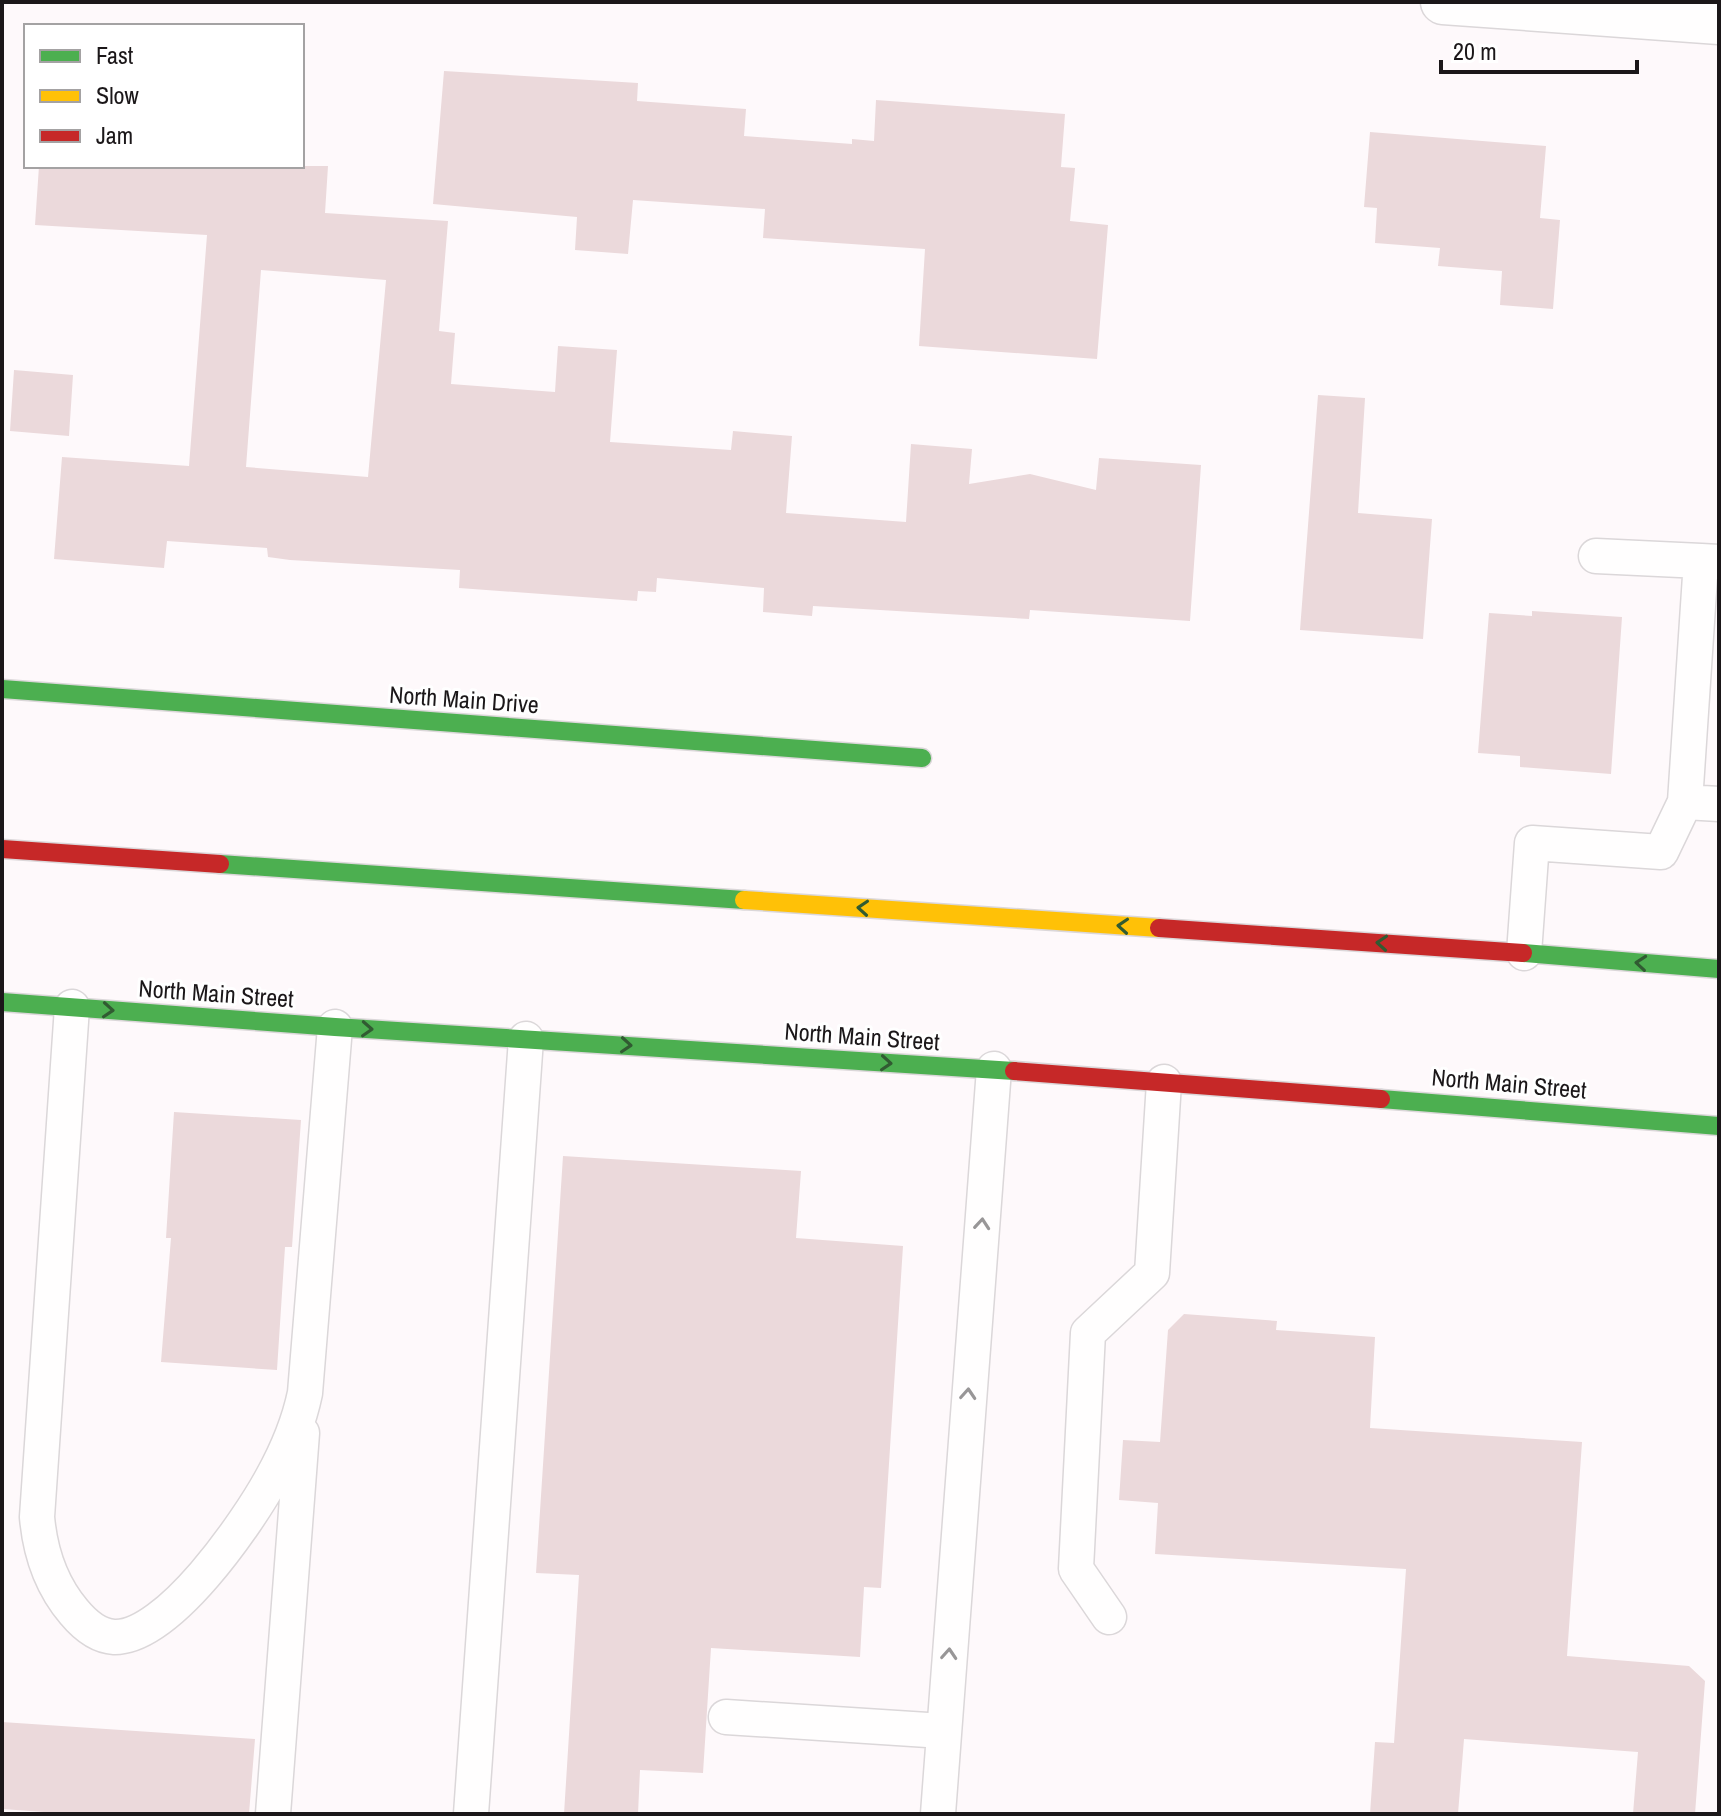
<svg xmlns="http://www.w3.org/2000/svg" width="1721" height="1816" font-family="'Archivo Narrow',sans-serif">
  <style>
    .building { fill: #ebd9db; fill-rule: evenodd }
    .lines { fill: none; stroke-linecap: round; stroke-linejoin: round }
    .lane-casing { stroke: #dbd7d9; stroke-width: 37 }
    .street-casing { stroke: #dbd7d9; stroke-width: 47 }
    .fast-casing { stroke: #dbd7d9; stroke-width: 21 }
    .slow-casing { stroke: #dbd7d9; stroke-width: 21 }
    .jam-casing { stroke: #dbd7d9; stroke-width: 21 }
    .lane { stroke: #fffefe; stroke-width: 34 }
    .street { stroke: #fffefe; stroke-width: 44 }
    .fast { stroke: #4caf50; stroke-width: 18 }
    .slow { stroke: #ffc107; stroke-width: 18 }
    .jam { stroke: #c62828; stroke-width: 18 }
    .oneway { stroke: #315b32 }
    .oneway2 { stroke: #989697 }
    .labels { text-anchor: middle; stroke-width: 6; stroke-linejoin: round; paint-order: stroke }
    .street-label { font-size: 24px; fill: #1b1719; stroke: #fff }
  </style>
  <rect width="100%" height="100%" fill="#fef9fb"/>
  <!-- building -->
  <path class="building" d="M444 71 638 83 637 101 746 109 744 136 852 144V139L874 141 876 100 1065 114 1061 167 1075 168 1070 221 1108 225 1097 359 919 346 925 249 763 238 765 209 633 200 628 254 575 250 577 217 433 204Z
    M1370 132 1546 146 1540 218 1560 220 1553 309 1500 305 1502 271 1438 266 1440 248 1375 243 1377 208 1364 207Z
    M39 166H328L325 213 448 221 439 331 455 333 451 384 555 392 558 346 617 350 610 442 731 450 733 431 792 436 786 513 906 522 911 444 972 449 969 484 1030 474 1096 490 1099 458 1201 465 1190 621 1030 610 1029 619 813 606 812 616 763 612 764 588 657 578 656 592 638 591 637 601 459 588 460 570 290 560 268 557 267 548 167 541 164 568 54 559 62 457 189 466 207 235 35 225ZM261 270 386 280 368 477 246 467Z
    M14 370 73 375 69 436 10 431Z
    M1318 395 1365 398 1358 513 1432 519 1423 639 1300 630Z
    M1532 611 1622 617 1611 774 1520 767V756L1478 753 1489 613 1532 616Z
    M174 1112 301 1120 292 1247H285L277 1370 161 1362 171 1238H166Z
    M563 1156 801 1171 796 1238 903 1246 881 1588 864 1587 860 1657 711 1648 703 1773 640 1770 638 1814H564L579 1575 536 1573Z
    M1184 1314 1277 1321 1276 1330 1375 1337 1370 1428 1582 1442 1567 1656 1689 1666 1705 1681 1695 1814H1633L1638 1752 1464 1739 1458 1814H1370L1375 1742 1394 1743 1406 1569 1155 1554 1158 1503 1119 1500 1123 1440 1160 1442 1168 1330Z
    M2 1722 255 1739 249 1814H72L2 1809Z"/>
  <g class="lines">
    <defs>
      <path id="lane" d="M1596 556 1701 561
        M1719 562 1701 561 1685 802 1719 804
        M1524 953 1532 843 1661 852 1685 802
        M72 1007 37 1517C40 1551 51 1585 74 1612 84 1624 97 1636 114 1637 168 1639 248 1522 272 1478 287 1451 299 1422 305 1393L335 1027
        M1109 1617 1076 1569 1088 1333 1152 1273 1164 1082
        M726 1717 943 1731
        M273 1814 302 1433
        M471 1814 526 1039
        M938 1814 994 1069"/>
      <path id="street" d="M1443 2 1719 22"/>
      <path id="fast" d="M2 689 922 758
        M220 864 744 900
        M1523 953 1719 969
        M2 1002 335 1027 1014 1071
        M1381 1099 1719 1126"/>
      <path id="slow" d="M744 900 1159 928"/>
      <path id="jam" d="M2 849 220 864
        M1159 928 1523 953
        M1014 1071 1381 1099"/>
    </defs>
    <!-- lane casing -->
    <use href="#lane" class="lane-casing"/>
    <!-- street casing -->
    <use href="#street" class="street-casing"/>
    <!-- fast casing -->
    <use href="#fast" class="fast-casing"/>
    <!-- slow casing -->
    <use href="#slow" class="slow-casing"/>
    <!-- jam casing -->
    <use href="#jam" class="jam-casing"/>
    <!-- lane -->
    <use href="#lane" class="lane"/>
    <!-- street -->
    <use href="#street" class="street"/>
    <!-- fast -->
    <use href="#fast" class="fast"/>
    <!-- slow -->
    <use href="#slow" class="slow"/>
    <!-- jam -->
    <use href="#jam" class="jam"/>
  </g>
  <!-- one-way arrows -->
  <defs><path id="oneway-chevron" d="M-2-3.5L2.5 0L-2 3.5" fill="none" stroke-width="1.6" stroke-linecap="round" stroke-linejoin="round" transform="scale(2)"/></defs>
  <g class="oneway">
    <use href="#oneway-chevron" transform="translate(863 908) rotate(-176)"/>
    <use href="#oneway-chevron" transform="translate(1123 926) rotate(-176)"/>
    <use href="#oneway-chevron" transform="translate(1382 943) rotate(-176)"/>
    <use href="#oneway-chevron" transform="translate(1641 963) rotate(-175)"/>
    <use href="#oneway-chevron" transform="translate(108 1010) rotate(4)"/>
    <use href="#oneway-chevron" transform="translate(367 1029) rotate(3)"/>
    <use href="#oneway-chevron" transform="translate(626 1045) rotate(4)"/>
    <use href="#oneway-chevron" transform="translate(886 1063) rotate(4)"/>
  </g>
  <g class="oneway2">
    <use href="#oneway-chevron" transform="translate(982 1224) rotate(-85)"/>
    <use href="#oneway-chevron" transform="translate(968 1394) rotate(-86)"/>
    <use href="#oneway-chevron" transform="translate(949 1654) rotate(-86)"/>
  </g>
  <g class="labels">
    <!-- street labels -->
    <g class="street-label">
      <text transform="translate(464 700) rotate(4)" y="8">North Main Drive</text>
      <text transform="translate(216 994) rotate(4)" y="8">North Main Street</text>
      <text transform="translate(862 1037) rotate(4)" y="8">North Main Street</text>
      <text transform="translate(1509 1084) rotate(5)" y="8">North Main Street</text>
    </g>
  </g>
  <!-- border -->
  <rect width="1721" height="1816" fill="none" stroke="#1b1719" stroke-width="8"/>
  <!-- legend -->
  <rect x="24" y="24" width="280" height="144" fill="#ffffff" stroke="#a4a2a3" stroke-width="2"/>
  <rect x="40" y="50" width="40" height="12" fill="#4caf50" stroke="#a4a2a3" stroke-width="2"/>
  <text x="96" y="64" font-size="24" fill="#1b1719">Fast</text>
  <rect x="40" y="90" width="40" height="12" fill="#ffc107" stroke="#a4a2a3" stroke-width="2"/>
  <text x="96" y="104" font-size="24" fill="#1b1719">Slow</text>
  <rect x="40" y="130" width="40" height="12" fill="#c62828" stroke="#a4a2a3" stroke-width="2"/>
  <text x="96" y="144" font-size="24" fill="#1b1719">Jam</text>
  <!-- scale -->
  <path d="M1441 60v12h196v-12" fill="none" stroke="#1b1719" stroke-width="4"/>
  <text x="1453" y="60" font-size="24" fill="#1b1719" stroke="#ffffff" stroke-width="6" paint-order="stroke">20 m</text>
</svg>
